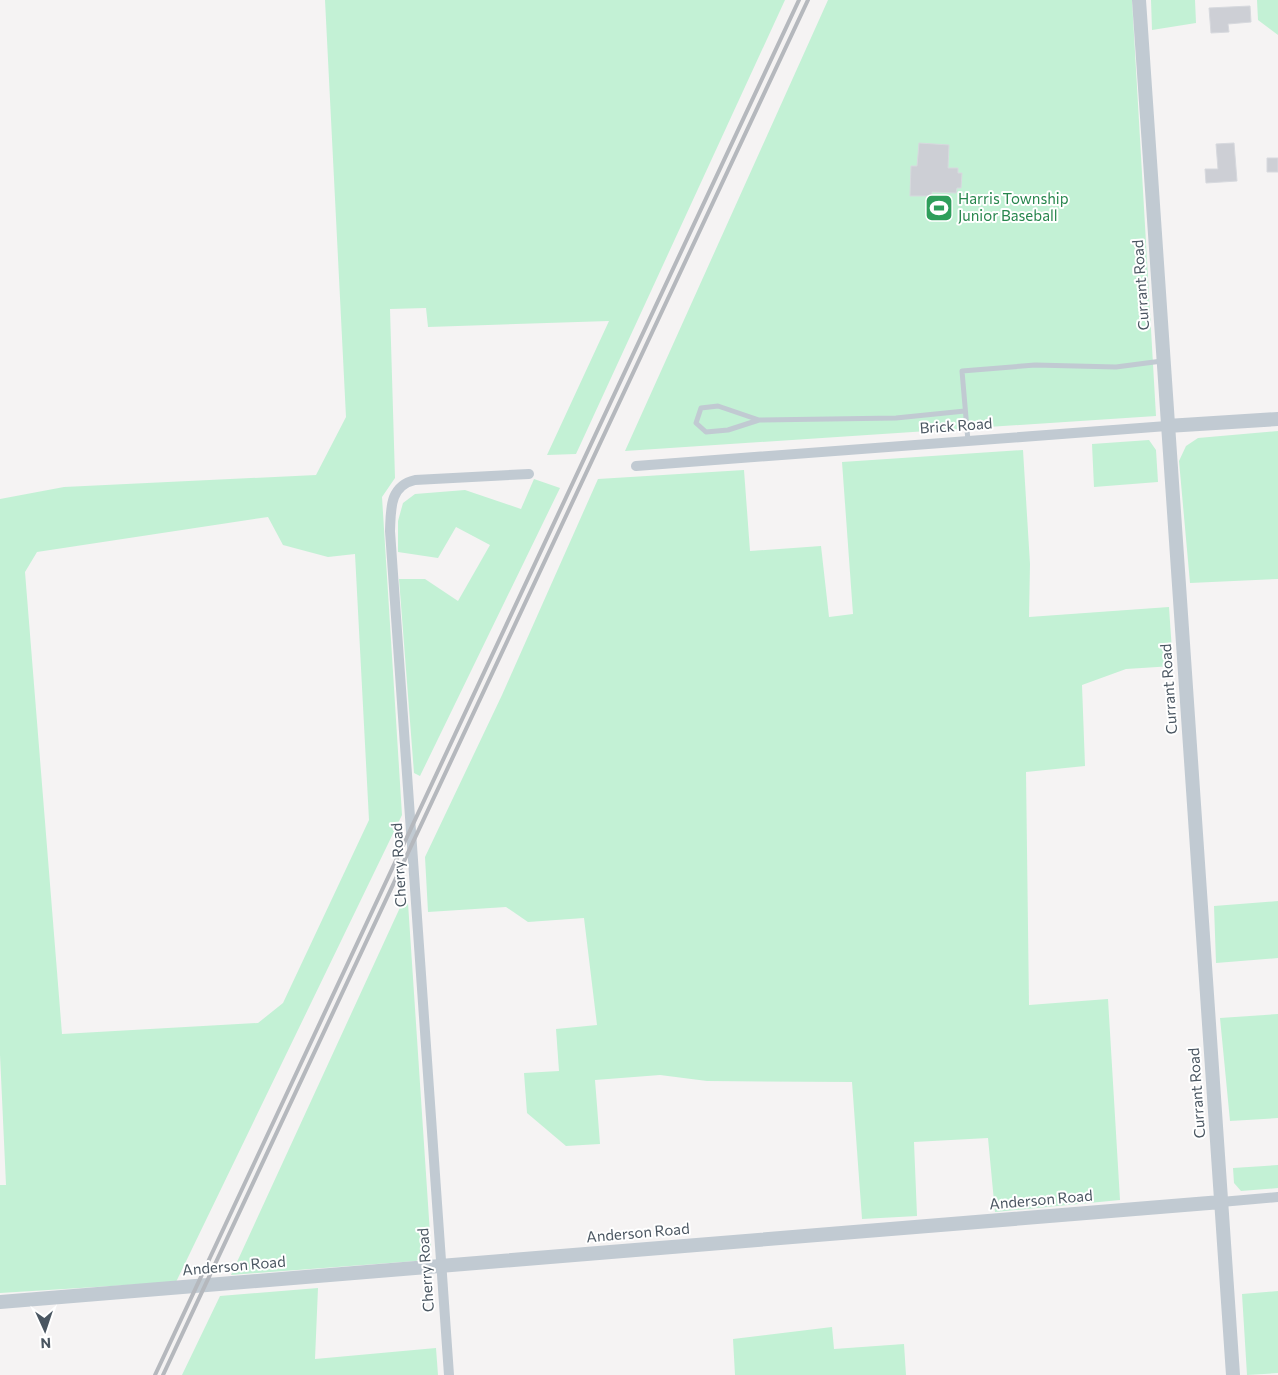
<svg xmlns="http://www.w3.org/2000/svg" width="1278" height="1375" font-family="Commissioner,sans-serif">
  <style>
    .green { fill: #c3f1d5; fill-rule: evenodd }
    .building { fill: #cdcfd5; stroke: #d7d9de }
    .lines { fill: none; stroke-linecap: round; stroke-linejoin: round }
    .service { stroke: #c1cad2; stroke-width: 5 }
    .minor { stroke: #c1cad2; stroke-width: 10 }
    .tertiary { stroke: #c1cad2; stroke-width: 14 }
    .rail { stroke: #b5b8bd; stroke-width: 4 }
    .labels { text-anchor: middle; stroke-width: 4; stroke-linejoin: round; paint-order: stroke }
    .leisure-label { font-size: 15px; fill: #27864d; stroke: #fff; text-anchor: start }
    .street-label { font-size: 15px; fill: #4a5661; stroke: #fff }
  </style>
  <rect width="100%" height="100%" fill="#f5f3f3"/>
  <!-- green -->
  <path class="green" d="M325 0H785L576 454 547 455 609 321 428 327 426 308 390 309 395 478 382 497 402 815 176 1282 0 1293V1185H6L0 1055V499L64 487 316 475 346 417ZM268 517 283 545 328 557 355 554 369 820 283 1003 258 1023 62 1034 25 572 37 552Z
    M828 0H1132L1156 416 625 451Z
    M1151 0H1195L1196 23 1152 30Z
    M1257 0H1278V35L1258 20Z
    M1278 431V579L1190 583 1179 461 1186 446 1198 438Z
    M1149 440 1156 450 1158 482 1094 487 1092 444Z
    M1023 450 1030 564 1029 617 1169 607 1173 666 1126 669 1082 685 1085 766 1026 772 1029 1005 1108 999 1120 1200 995 1212 988 1138 914 1142 917 1216 862 1219 852 1082 707 1081 660 1075 595 1080 600 1144 566 1146 527 1113 524 1073 559 1071 556 1029 597 1025 584 918 528 922 506 907 428 912 425 857 502 695 598 479 744 470 750 551 821 546 829 617 853 614 842 462Z
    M534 479 560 488 420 776 414 773 399 579H425L458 601 490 545 456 527 438 558 398 552V521L403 503 415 494 465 490 521 509Z
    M403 901 408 903 431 1249 428 1255 416 1261 231 1275Z
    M1278 901V958L1216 963 1214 906Z
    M1278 1014V1118L1230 1121 1220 1018Z
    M1278 1165V1188L1241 1191 1234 1183 1233 1168Z
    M318 1288 315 1359 436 1348 438 1375H182L220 1296Z
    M1278 1291V1373L1247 1375 1242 1294Z
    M832 1327 834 1349 904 1344 906 1375H735L733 1339Z"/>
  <!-- building -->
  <path class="building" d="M1250 6 1251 22 1228 24 1229 32 1211 33 1209 8Z
    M919 143 949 145 948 168H958V173H962L961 188H957L956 193 932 192V196H910L911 166H917Z
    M1234 143 1237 181 1206 183 1205 169H1218L1216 144Z
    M1267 158H1278V172H1267Z"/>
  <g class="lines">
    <!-- service -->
    <path class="service" d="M759 420 718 406 701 408 696 423 706 432 728 430 759 420 896 418 965 411
      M968 441 962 371 1035 365 1116 367 1162 361"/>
    <!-- minor -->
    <path class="minor" d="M636 466 1167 426
      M1221 1202 1278 1197
      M449 1375 390 531C391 510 389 486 415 480L529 474"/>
    <!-- tertiary -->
    <path class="tertiary" d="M1139 0 1233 1375
      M1167 426 1278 419
      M0 1302 1221 1202"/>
    <!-- rail -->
    <path class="rail" d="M155 1375 799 0
      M163 1375 808 0"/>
  </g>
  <!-- icons -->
  <defs>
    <symbol id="stadium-square" viewBox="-11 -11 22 22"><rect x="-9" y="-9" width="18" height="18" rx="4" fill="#2e9e5b" stroke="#fff"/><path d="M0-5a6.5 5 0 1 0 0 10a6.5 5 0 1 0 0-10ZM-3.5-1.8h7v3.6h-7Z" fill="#fff"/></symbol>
  </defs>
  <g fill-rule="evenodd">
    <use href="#stadium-square" x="923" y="192" width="32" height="32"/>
  </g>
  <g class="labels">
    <!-- leisure labels -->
    <g class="leisure-label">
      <text x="958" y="204">Harris Township<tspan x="958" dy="17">Junior Baseball</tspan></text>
    </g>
    <!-- street labels -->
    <g class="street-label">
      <text transform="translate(1141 285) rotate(-94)" y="5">Currant Road</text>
      <text transform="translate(956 426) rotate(-4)" y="5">Brick Road</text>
      <text transform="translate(1169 689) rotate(-94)" y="5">Currant Road</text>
      <text transform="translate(399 865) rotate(-93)" y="5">Cherry Road</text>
      <text transform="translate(1197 1093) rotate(-94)" y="5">Currant Road</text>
      <text transform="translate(1041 1200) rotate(-5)" y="5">Anderson Road</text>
      <text transform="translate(638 1233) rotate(-5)" y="5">Anderson Road</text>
      <text transform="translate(234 1266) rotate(-5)" y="5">Anderson Road</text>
      <text transform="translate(426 1270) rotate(-94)" y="5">Cherry Road</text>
    </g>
  </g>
  <!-- north arrow -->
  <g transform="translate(45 1330) rotate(177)" stroke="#ffffff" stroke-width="4" paint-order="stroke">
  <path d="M0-4L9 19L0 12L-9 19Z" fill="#4a5661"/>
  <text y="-8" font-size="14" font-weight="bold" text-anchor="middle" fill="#4a5661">N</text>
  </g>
</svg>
